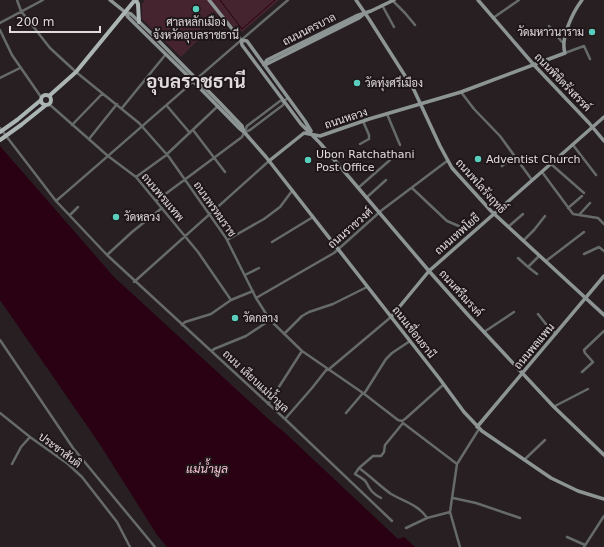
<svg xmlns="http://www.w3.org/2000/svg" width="604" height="547" font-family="'DejaVu Sans',Sarabun,sans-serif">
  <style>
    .green { fill: #452430 }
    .water { fill: #2a0013 }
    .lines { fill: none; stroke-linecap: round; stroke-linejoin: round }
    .stream { stroke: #2a0013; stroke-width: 1 }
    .street { stroke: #666b6a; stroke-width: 2.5 }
    .secondary { stroke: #8d9594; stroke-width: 3.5 }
    .primary { stroke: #abb6b4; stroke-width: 4 }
    .primary-bridge { stroke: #abb6b4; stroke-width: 4 }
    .poi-dot { fill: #5acebd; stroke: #1e1618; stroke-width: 1.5 }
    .labels { text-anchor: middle; stroke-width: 4; stroke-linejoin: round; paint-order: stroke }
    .poi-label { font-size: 11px; fill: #e1dbdd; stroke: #1e1618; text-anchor: start }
    .street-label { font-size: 11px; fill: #e1dbdd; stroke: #1e1618 }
    .water-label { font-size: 12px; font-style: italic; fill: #f9c4d5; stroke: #1e1618 }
    .town-label { font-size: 19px; font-weight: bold; fill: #e1dbdd; stroke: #1e1618 }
  </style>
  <rect width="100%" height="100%" fill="#281f22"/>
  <!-- green -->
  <path class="green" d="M145 0H279L242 32 213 12 197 24 204 34 181 57 142 19V4Z"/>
  <!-- water -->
  <path class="water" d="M0 146 114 277 274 424 284 432 398 539 404 537 415 547H167L157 535 99 443 0 300Z"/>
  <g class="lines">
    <!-- stream -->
    <path class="stream" d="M220 0 242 29 275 0"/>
    <!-- street -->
    <path class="street" d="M17 0 21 11 50 48 76 72 139 123 169 157 226 238 256 298 270 320 302 351 363 393 398 420 402 421
      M393 1 405 13 415 25
      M382 5 394 27
      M493 18 519 0
      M0 23 43 0
      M549 26 562 42H564
      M0 30 12 55 41 97
      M565 53 584 46 590 59
      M0 78 20 68
      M461 92 474 109 500 136 532 180
      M49 104 108 156 136 177 198 252 231 300 253 291
      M167 106 190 133
      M122 108 166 54
      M387 114 400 145
      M72 125 102 94
      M0 128 56 201 107 255 285 419 392 521
      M193 130 225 172
      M245 132 250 130 283 105 284 101 288 98
      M89 139 117 104
      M360 144 369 139V135L363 121
      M573 145 596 175
      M551 164 584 193
      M502 166 514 156
      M542 172 573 214 598 218 604 224
      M136 177 165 156 218 106
      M358 188 390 160
      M412 188 447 221 468 230
      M366 198 386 180
      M56 201C134 134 210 66 288 0
      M156 201 242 137 247 126 280 101H284
      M568 208 582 196
      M70 215 78 207
      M579 215 590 203
      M508 227 523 214
      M227 240 264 219 280 207 292 191
      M523 241 534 230 545 216
      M272 242 313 217
      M584 254 599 247 604 251
      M107 255 132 232 162 208
      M518 258 528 267
      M546 261 584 232
      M537 274 528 267 539 256
      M245 275 259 268
      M134 282 269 161
      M256 298 334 253 382 210 447 161
      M538 314 545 323 556 334
      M182 325 185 322 211 314 231 300
      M484 332 514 312
      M284 334 302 316 309 312 333 304 367 287
      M0 340 73 448 155 547
      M212 351 214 349 246 336 270 320
      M328 370 391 317
      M582 372 593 362 585 353 584 350 604 331
      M364 394 386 359 392 353 410 341
      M268 404 302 351
      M554 407 557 405 588 389
      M0 413 30 437 68 464 82 477 117 522 130 547
      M346 413 363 393
      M285 419 312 388 327 369
      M402 421 405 419 443 385
      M403 423 457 464
      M524 460 545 440
      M12 464 21 447 30 437
      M359 468C370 476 380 486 391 494 403 501 419 505 427 518
      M381 498C373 494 370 490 366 482 364 479 358 476 355 474L359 468 373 456H381L384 452 385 445 403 423
      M453 498 476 503 520 518
      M406 528 427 518 450 512
      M567 537 585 545
      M460 547 450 512 457 464 479 429
      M584 547 604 516"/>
    <!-- secondary -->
    <path class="secondary" d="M110 0 125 12 131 14 154 36 220 103 242 126 244 132
      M209 0 241 40 242 45 301 124 320 143 429 271 469 316 554 407 604 455
      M356 0 369 19 414 90 440 146 452 168 491 211 604 315
      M478 0 534 65 589 123 604 141
      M125 12 128 17 189 77 240 129 245 133 266 157 439 378 464 412 482 431 551 478 578 491 604 499
      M241 40 247 41 305 121 311 131
      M264 65 267 60 356 16 371 11 394 0
      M265 65 359 18 364 14
      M269 161 304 133 320 136 369 119 461 92 565 53C560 38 573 12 582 0
      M391 317 429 271 604 117
      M477 427 604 276"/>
    <!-- primary -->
    <path class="primary" d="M136 0 138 4 139 22
      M41 100a5 5 0 1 1 10 0a5 5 0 1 1-10 0Z
      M49 96 76 72 135 0
      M17 120 41 100
      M21 125 46 105"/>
    <!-- primary-bridge -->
    <path class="primary-bridge" d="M0 132 17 120
      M0 140 21 125"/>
  </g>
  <!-- markers -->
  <g class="poi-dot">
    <circle cx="196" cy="9" r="4"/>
    <circle cx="592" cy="32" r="4"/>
    <circle cx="357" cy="83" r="4"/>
    <circle cx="478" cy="159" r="4"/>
    <circle cx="308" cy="160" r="4"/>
    <circle cx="116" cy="217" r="4"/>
    <circle cx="235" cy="318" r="4"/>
  </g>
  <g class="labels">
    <!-- poi labels -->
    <g class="poi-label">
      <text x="196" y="26" text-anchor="middle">ศาลหลักเมือง<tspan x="196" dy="13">จังหวัดอุบลราชธานี</tspan></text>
      <text x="584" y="36" text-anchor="end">วัดมหาวนาราม</text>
      <text x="365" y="87">วัดทุ่งศรีเมือง</text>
      <text x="316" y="158">Ubon Ratchathani<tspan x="316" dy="13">Post Office</tspan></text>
      <text x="486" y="163">Adventist Church</text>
      <text x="124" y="221">วัดหลวง</text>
      <text x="243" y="322">วัดกลาง</text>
    </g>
    <!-- street labels -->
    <g class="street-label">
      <text transform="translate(309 29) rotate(-27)" y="4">ถนนนครบาล</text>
      <text transform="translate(563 82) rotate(46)" y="4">ถนนพิชิตรังสรรค์</text>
      <text transform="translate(346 118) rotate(-18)" y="4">ถนนหลวง</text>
      <text transform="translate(481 186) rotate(48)" y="4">ถนนพโลรังฤทธิ์</text>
      <text transform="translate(163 197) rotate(50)" y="4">ถนนพรมเทพ</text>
      <text transform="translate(215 209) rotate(55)" y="4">ถนนพรหมราช</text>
      <text transform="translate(350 228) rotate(-41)" y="4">ถนนราชวงศ์</text>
      <text transform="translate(457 234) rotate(-41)" y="4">ถนนเทพโยธี</text>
      <text transform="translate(461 293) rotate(48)" y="4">ถนนศรีณรงค์</text>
      <text transform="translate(414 332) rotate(52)" y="4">ถนนเขื่อนธานี</text>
      <text transform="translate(534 346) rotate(-50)" y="4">ถนนพลแพน</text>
      <text transform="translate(256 381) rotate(43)" y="4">ถนน เลียบแม่น้ำมูล</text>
      <text transform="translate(60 450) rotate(37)" y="4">ประชาสันติ</text>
    </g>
    <!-- water labels -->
    <g class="water-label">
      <text x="207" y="473">แม่น้ำมูล</text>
    </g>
    <!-- town labels -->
    <g class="town-label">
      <text x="196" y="88">อุบลราชธานี</text>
    </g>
  </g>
  <!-- scale -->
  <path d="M10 26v6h90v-6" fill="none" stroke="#e1dbdd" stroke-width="2"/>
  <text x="16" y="26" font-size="12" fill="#e1dbdd" stroke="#1e1618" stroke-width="3" paint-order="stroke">200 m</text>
</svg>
